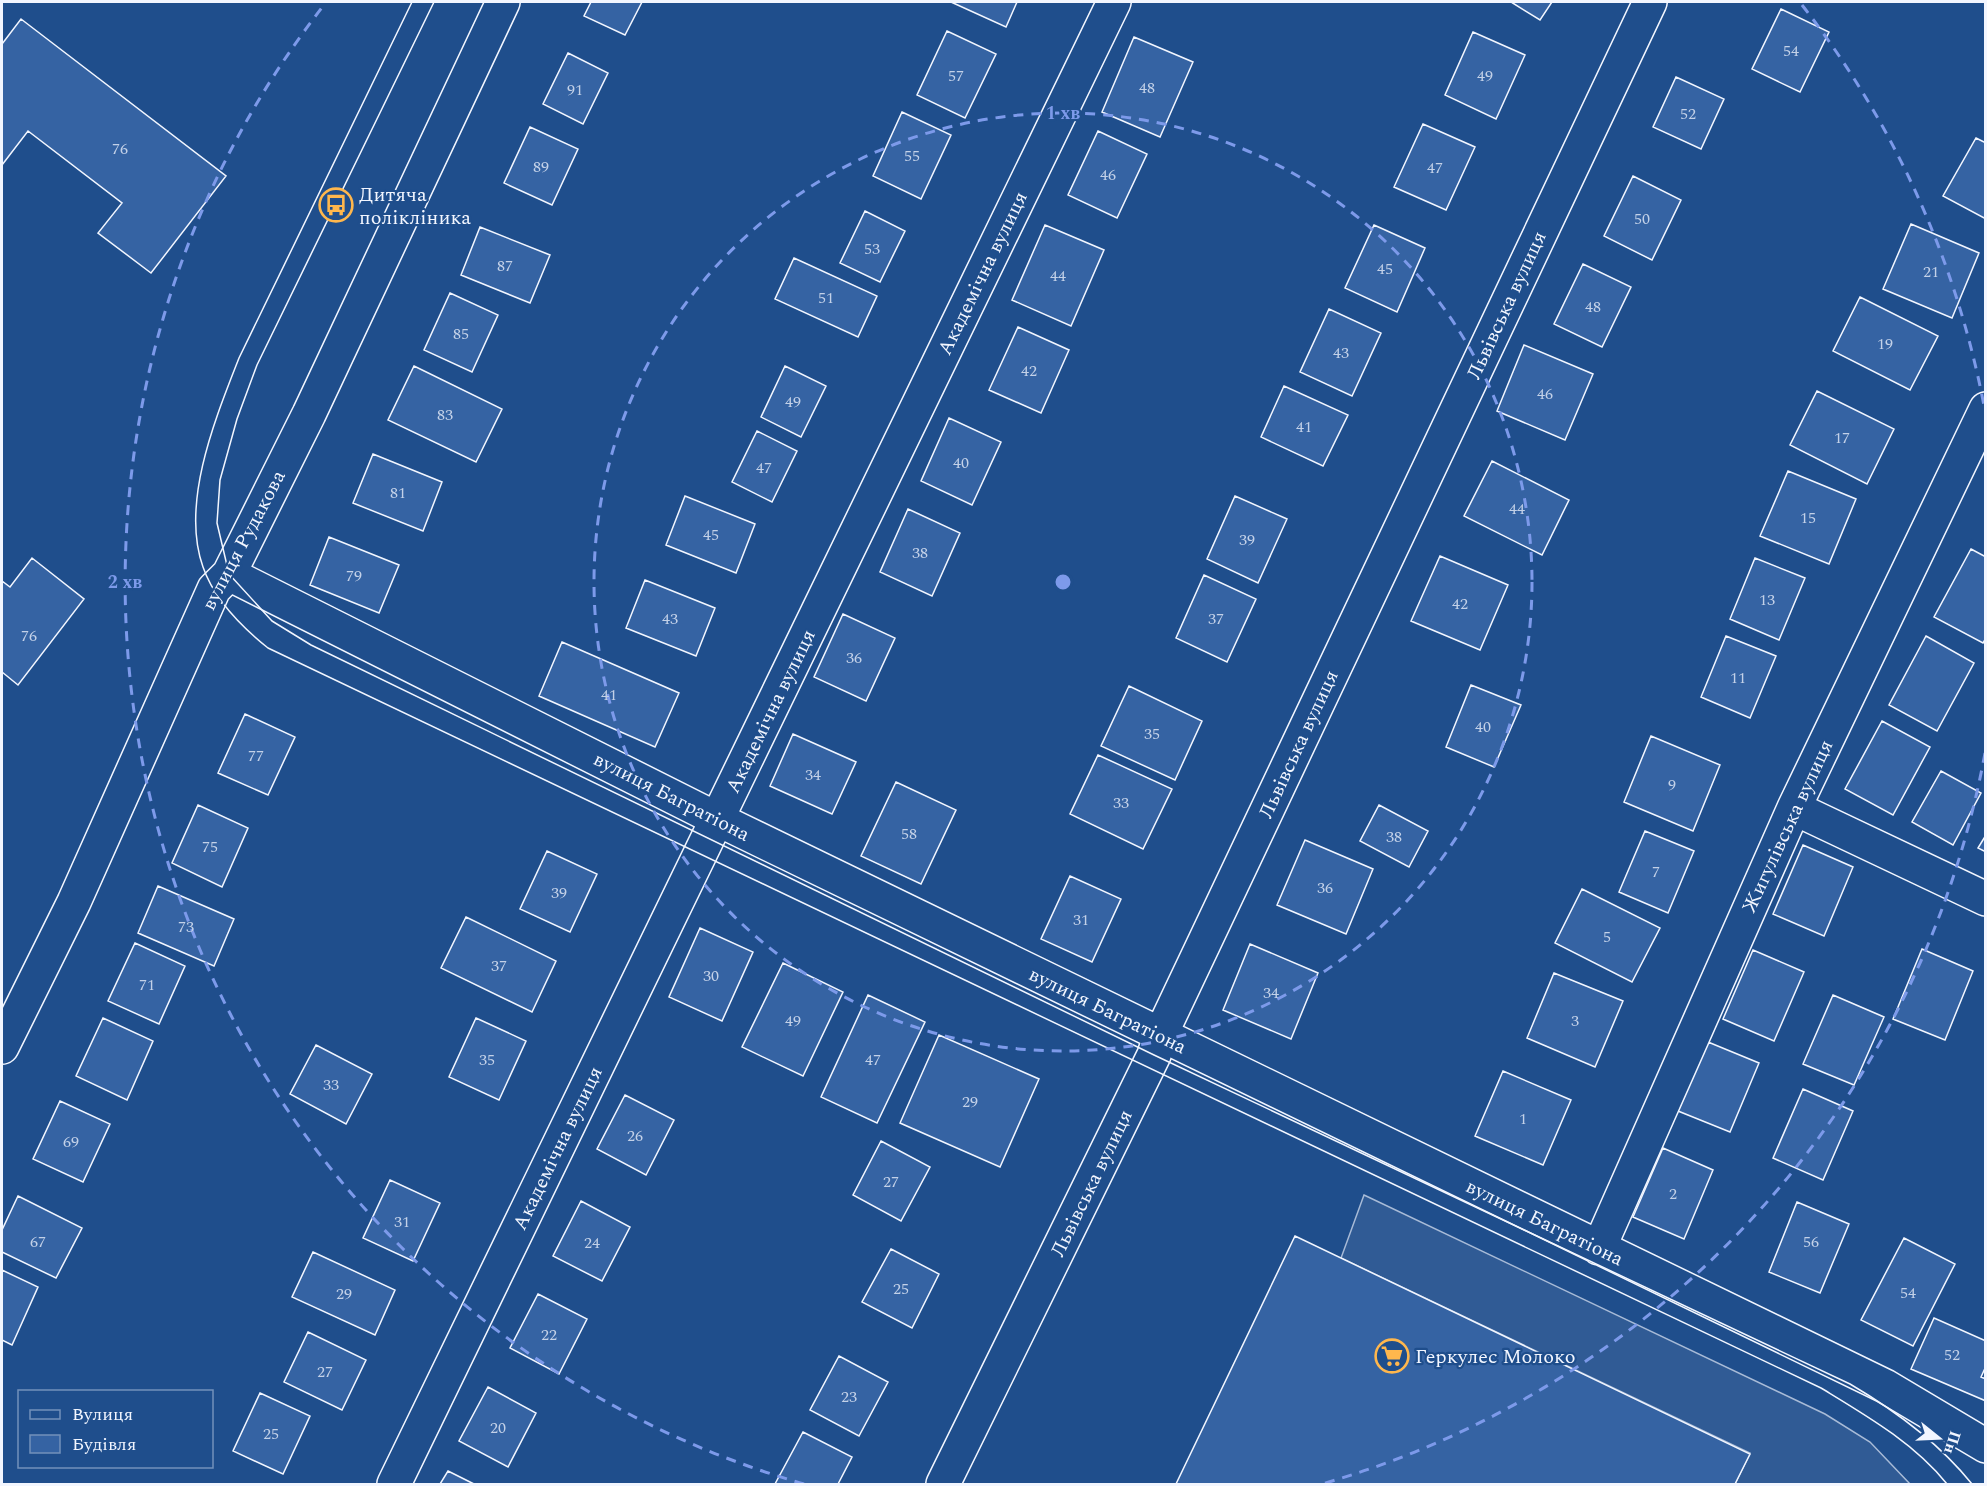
<svg xmlns="http://www.w3.org/2000/svg" width="1987" height="1486" font-family="Spectral,serif">
  <style>
    .built { fill: #305b95; stroke: #a8bbd7; stroke-width: 1.5 }
    .building { fill: #3563a3; stroke: #f2f6ff; stroke-width: 1.5 }
    .lines { fill: none; stroke-linecap: round; stroke-linejoin: round }
    .minor-casing { stroke: #f2f6ff; stroke-width: 36 }
    .minor { stroke: #1f4e8c; stroke-width: 33 }
    .tram { stroke: #f2f6ff; stroke-width: 1.5 }
    .ring { fill: none; stroke: #7d9aea; stroke-width: 3; stroke-dasharray: 10 8 }
    .labels { text-anchor: middle; stroke-width: 4.5; stroke-linejoin: round; paint-order: stroke }
    .number-label { font-size: 16px; fill: #c3d1e8 }
    .poi-label { font-size: 20px; fill: #f2f6ff; stroke: #1f4e8c; text-anchor: start }
    .street-label { font-size: 20px; fill: #f2f6ff; stroke: #1f4e8c }
    .centre { fill: #7d9aea; stroke: #1f4e8c; stroke-width: 3 }
    .ring-label { font-size: 18px; text-anchor: middle; font-weight: bold; fill: #7d9aea; stroke: #1f4e8c; stroke-width: 4.5; stroke-linejoin: round; paint-order: stroke }
  </style>
  <rect width="100%" height="100%" fill="#1f4e8c"/>
  <!-- built -->
  <path class="built" d="M1364 1195 1825 1414 1870 1442 1910 1484H1735L1750 1453 1341 1258Z"/>
  <!-- building -->
  <path class="building" d="M591 2H642L625 35 584 16Z
    M951 2H1017L1006 27Z
    M1511 2H1552L1540 20Z
    M1781 9 1829 32 1800 92 1752 69Z
    M21 19 226 176 151 273 98 233 122 203 28 131 2 165V44Z
    M947 31 996 54 965 118 917 95Z
    M1473 32 1525 55 1496 119 1445 95Z
    M1134 37 1193 62 1160 137 1102 112Z
    M568 53 608 73 583 124 543 104Z
    M1676 77 1724 99 1701 149 1653 127Z
    M902 112 951 135 921 199 873 176Z
    M1423 124 1475 147 1446 210 1394 187Z
    M530 127 578 149 552 205 504 183Z
    M1098 131 1147 154 1117 218 1068 195Z
    M1976 138 1986 143V219L1943 196Z
    M1633 176 1681 200 1652 260 1604 236Z
    M865 211 905 231 880 282 840 263Z
    M1911 224 1979 253 1952 318 1883 289Z
    M1045 225 1104 250 1071 326 1012 300Z
    M1374 225 1425 248 1397 312 1345 288Z
    M480 227 550 255 530 303 461 275Z
    M794 258 877 296 858 337 775 299Z
    M1583 264 1631 287 1602 347 1554 324Z
    M450 293 498 315 472 372 424 350Z
    M1860 297 1938 336 1910 390 1833 351Z
    M1329 309 1381 333 1352 396 1300 372Z
    M1018 327 1069 350 1041 413 989 390Z
    M1524 345 1593 374 1565 440 1497 411Z
    M414 366 502 409 476 462 388 420Z
    M785 366 826 386 801 437 761 417Z
    M1284 386 1348 415 1323 466 1261 437Z
    M1817 391 1894 429 1867 484 1790 445Z
    M949 418 1001 442 972 505 921 481Z
    M757 431 797 451 772 502 732 482Z
    M373 454 442 482 423 531 353 503Z
    M1492 461 1569 500 1542 555 1464 516Z
    M1788 471 1856 499 1829 564 1760 536Z
    M685 496 755 524 736 573 666 545Z
    M1235 496 1287 519 1258 583 1207 559Z
    M908 509 960 533 932 596 880 572Z
    M329 537 399 565 379 613 310 585Z
    M1971 549 1986 557V638L1983 643 1934 617Z
    M1440 556 1508 585 1480 650 1411 621Z
    M32 558 84 599 18 685 2 672V581L10 587Z
    M1755 558 1805 578 1779 640 1730 619Z
    M1204 575 1256 599 1227 662 1176 638Z
    M645 580 715 608 696 656 626 628Z
    M843 614 895 638 866 701 814 677Z
    M1726 636 1776 656 1750 718 1701 697Z
    M1926 636 1974 663 1937 731 1889 705Z
    M562 642 679 693 655 747 539 696Z
    M1471 685 1521 705 1494 767 1446 747Z
    M1129 686 1202 721 1175 780 1101 746Z
    M245 714 295 737 268 795 218 773Z
    M1882 721 1930 747 1893 815 1845 789Z
    M793 734 856 762 832 814 770 786Z
    M1651 736 1720 765 1693 831 1624 802Z
    M1098 755 1172 789 1143 849 1070 814Z
    M1941 771 1981 793 1953 845 1912 822Z
    M896 782 956 810 921 884 861 856Z
    M198 805 248 828 222 887 172 863Z
    M1379 805 1428 831 1409 867 1360 841Z
    M1645 831 1694 851 1668 913 1619 892Z
    M1986 835V852L1978 848Z
    M1305 840 1373 869 1346 934 1277 905Z
    M1803 845 1853 867 1824 936 1773 914Z
    M547 851 597 874 570 932 520 909Z
    M1070 876 1121 899 1092 962 1041 939Z
    M158 886 234 919 214 966 138 933Z
    M1582 889 1660 928 1632 982 1555 943Z
    M466 917 556 961 532 1012 441 968Z
    M700 928 753 952 722 1021 669 997Z
    M135 943 185 966 159 1024 108 1001Z
    M1250 944 1318 973 1291 1039 1223 1010Z
    M1922 949 1973 971 1945 1040 1893 1019Z
    M1753 950 1804 972 1774 1041 1723 1019Z
    M783 963 843 992 803 1076 742 1047Z
    M1554 973 1623 1001 1595 1067 1527 1038Z
    M868 995 925 1022 877 1123 821 1097Z
    M1833 995 1884 1017 1854 1085 1803 1064Z
    M103 1018 153 1041 127 1100 76 1076Z
    M476 1018 526 1041 499 1100 449 1077Z
    M939 1035 1039 1079 1000 1167 900 1123Z
    M1708 1042 1759 1063 1730 1132 1678 1111Z
    M316 1045 372 1074 346 1124 290 1094Z
    M1503 1071 1571 1100 1543 1165 1475 1136Z
    M1803 1089 1853 1111 1823 1180 1773 1158Z
    M625 1095 674 1120 646 1175 597 1149Z
    M60 1101 110 1124 83 1182 33 1159Z
    M881 1141 930 1167 901 1221 853 1195Z
    M1663 1148 1713 1170 1684 1239 1633 1217Z
    M390 1180 440 1203 413 1261 363 1238Z
    M18 1196 82 1228 56 1278 2 1252V1230Z
    M581 1201 630 1227 602 1281 553 1256Z
    M1797 1202 1849 1224 1820 1293 1769 1272Z
    M1295 1236 1750 1454 1735 1484H1176Z
    M1904 1238 1955 1264 1913 1346 1861 1320Z
    M891 1249 939 1274 912 1328 862 1302Z
    M313 1252 395 1290 375 1335 292 1297Z
    M2 1270 38 1287 12 1345 2 1340Z
    M538 1294 587 1319 559 1374 510 1348Z
    M1934 1318 1986 1341V1366L1981 1377 1986 1379V1401L1911 1369Z
    M308 1332 366 1360 342 1410 284 1382Z
    M839 1356 888 1382 859 1436 810 1410Z
    M488 1387 536 1413 508 1467 459 1441Z
    M260 1393 310 1416 283 1474 233 1451Z
    M803 1432 852 1457 838 1484H775Z
    M448 1471 474 1484H440Z"/>
  <g class="lines">
    <defs>
      <path id="minor" d="M229 574 717 819 1885 1386 1986 1446
        M1794 808 1986 899
        M2 1047 74 902 214 589 229 574 309 414 503 2
        M1599 1248 1794 808 1986 409
        M394 1484 1114 2
        M943 1484 1154 1055 1160 1036 1650 2"/>
    </defs>
    <!-- minor casing -->
    <use href="#minor" class="minor-casing"/>
    <!-- minor -->
    <use href="#minor" class="minor"/>
    <!-- tram -->
    <path class="tram" d="M412 2 239 358C216 417 180 503 203 567 214 599 243 628 268 648L1821 1388C1867 1416 1914 1443 1947 1484
      M434 2 257 365 237 419 220 480 217 523 229 574 272 621 311 645 1154 1055 1850 1384C1896 1411 1939 1443 1972 1484"/>
  </g>
  <!-- distance rings -->
  <g class="ring">
    <circle cx="1063" cy="582" r="469"/>
    <path d="M1985 753A938 938 0 0 1 1322 1484M804 1484A938 938 0 0 1 324 5M1802 5A938 938 0 0 1 1985 411"/>
  </g>
  <!-- icons -->
  <defs>
    <symbol id="bus-ring" viewBox="-11 -11 22 22"><circle r="9.5" fill="#1f4e8c" stroke="#ffb74d" stroke-width="1.5"/><path d="M-5-6H5V4H4V6H2V4H-2V6H-4V4H-5ZM-3.5-4V0h7V-4ZM-3.5 1.2v1.5H-2V1.2ZM2 1.2v1.5H3.5V1.2Z" fill="#ffb74d"/></symbol>
    <symbol id="supermarket-ring" viewBox="-11 -11 22 22"><circle r="9.5" fill="#1f4e8c" stroke="#ffb74d" stroke-width="1.5"/><path d="M-6-5.5h2.5l.6 2H6L4.5 2H-2.5L-4.4-4H-6ZM-1.5 3.2a1.3 1.3 0 1 0 .1 0ZM3 3.2a1.3 1.3 0 1 0 .1 0Z" fill="#ffb74d"/></symbol>
  </defs>
  <g fill-rule="evenodd">
    <use href="#bus-ring" x="317" y="186" width="38" height="38"/>
    <use href="#supermarket-ring" x="1373" y="1337" width="38" height="38"/>
  </g>
  <g class="labels">
    <!-- number labels -->
    <g class="number-label">
      <text x="1791" y="56">54</text>
      <text x="956" y="81">57</text>
      <text x="1485" y="81">49</text>
      <text x="1147" y="93">48</text>
      <text x="575" y="95">91</text>
      <text x="1688" y="119">52</text>
      <text x="120" y="154">76</text>
      <text x="912" y="161">55</text>
      <text x="541" y="172">89</text>
      <text x="1435" y="173">47</text>
      <text x="1108" y="180">46</text>
      <text x="1642" y="224">50</text>
      <text x="872" y="254">53</text>
      <text x="505" y="271">87</text>
      <text x="1385" y="274">45</text>
      <text x="1931" y="277">21</text>
      <text x="1058" y="281">44</text>
      <text x="826" y="303">51</text>
      <text x="1593" y="312">48</text>
      <text x="461" y="339">85</text>
      <text x="1885" y="349">19</text>
      <text x="1341" y="358">43</text>
      <text x="1029" y="376">42</text>
      <text x="1545" y="399">46</text>
      <text x="793" y="407">49</text>
      <text x="445" y="420">83</text>
      <text x="1304" y="432">41</text>
      <text x="1842" y="443">17</text>
      <text x="961" y="468">40</text>
      <text x="764" y="473">47</text>
      <text x="398" y="498">81</text>
      <text x="1517" y="514">44</text>
      <text x="1808" y="523">15</text>
      <text x="711" y="540">45</text>
      <text x="1247" y="545">39</text>
      <text x="920" y="558">38</text>
      <text x="354" y="581">79</text>
      <text x="1767" y="605">13</text>
      <text x="1460" y="609">42</text>
      <text x="670" y="624">43</text>
      <text x="1216" y="624">37</text>
      <text x="29" y="641">76</text>
      <text x="854" y="663">36</text>
      <text x="1738" y="683">11</text>
      <text x="609" y="700">41</text>
      <text x="1483" y="732">40</text>
      <text x="1152" y="739">35</text>
      <text x="256" y="761">77</text>
      <text x="813" y="780">34</text>
      <text x="1672" y="790">9</text>
      <text x="1121" y="808">33</text>
      <text x="909" y="839">58</text>
      <text x="1394" y="842">38</text>
      <text x="210" y="852">75</text>
      <text x="1656" y="877">7</text>
      <text x="1325" y="893">36</text>
      <text x="559" y="898">39</text>
      <text x="1081" y="925">31</text>
      <text x="186" y="932">73</text>
      <text x="1607" y="942">5</text>
      <text x="499" y="971">37</text>
      <text x="711" y="981">30</text>
      <text x="147" y="990">71</text>
      <text x="1271" y="998">34</text>
      <text x="793" y="1026">49</text>
      <text x="1575" y="1026">3</text>
      <text x="487" y="1065">35</text>
      <text x="873" y="1065">47</text>
      <text x="331" y="1090">33</text>
      <text x="970" y="1107">29</text>
      <text x="1523" y="1124">1</text>
      <text x="635" y="1141">26</text>
      <text x="71" y="1147">69</text>
      <text x="891" y="1187">27</text>
      <text x="1673" y="1199">2</text>
      <text x="402" y="1227">31</text>
      <text x="38" y="1247">67</text>
      <text x="1811" y="1247">56</text>
      <text x="592" y="1248">24</text>
      <text x="901" y="1294">25</text>
      <text x="1908" y="1298">54</text>
      <text x="344" y="1299">29</text>
      <text x="549" y="1340">22</text>
      <text x="1952" y="1360">52</text>
      <text x="325" y="1377">27</text>
      <text x="849" y="1402">23</text>
      <text x="498" y="1433">20</text>
      <text x="271" y="1439">25</text>
    </g>
    <!-- poi labels -->
    <g class="poi-label">
      <text x="359" y="201">Дитяча<tspan x="359" dy="23">полікліника</tspan></text>
      <text x="1415" y="1363">Геркулес Молоко</text>
    </g>
    <!-- street labels -->
    <g class="street-label">
      <text transform="translate(982 273) rotate(-64)" y="7">Академічна вулиця</text>
      <text transform="translate(1506 305) rotate(-65)" y="7">Львівська вулиця</text>
      <text transform="translate(243 540) rotate(-62)" y="7">вулиця Рудакова</text>
      <text transform="translate(770 711) rotate(-64)" y="7">Академічна вулиця</text>
      <text transform="translate(1298 744) rotate(-65)" y="7">Львівська вулиця</text>
      <text transform="translate(672 796) rotate(27)" y="7">вулиця Багратіона</text>
      <text transform="translate(1787 826) rotate(-65)" y="7">Жигулівська вулиця</text>
      <text transform="translate(1108 1010) rotate(26)" y="7">вулиця Багратіона</text>
      <text transform="translate(557 1148) rotate(-64)" y="7">Академічна вулиця</text>
      <text transform="translate(1091 1183) rotate(-64)" y="7">Львівська вулиця</text>
      <text transform="translate(1545 1222) rotate(26)" y="7">вулиця Багратіона</text>
    </g>
  </g>
  <circle cx="1063" cy="582" r="9" class="centre"/>
  <g class="ring-label">
    <text x="1063" y="119">1 хв</text>
    <text x="125" y="588">2 хв</text>
  </g>
  <!-- border -->
  <rect width="1987" height="1486" fill="none" stroke="#f2f6ff" stroke-width="6"/>
  <!-- legend -->
  <rect x="18" y="1390" width="195" height="78" fill="#1f4e8c" stroke="#7391ba" stroke-width="1.5"/>
  <rect x="30" y="1410" width="30" height="9" fill="#1f4e8c" stroke="#7391ba" stroke-width="1.5"/>
  <text x="72" y="1420" font-size="18" fill="#f2f6ff">Вулиця</text>
  <rect x="30" y="1435" width="30" height="18" fill="#3563a3" stroke="#7391ba" stroke-width="1.5"/>
  <text x="72" y="1450" font-size="18" fill="#f2f6ff">Будівля</text>
  <!-- north arrow -->
  <g transform="translate(1939 1438) rotate(108)" stroke="#1f4e8c" stroke-width="4.5" paint-order="stroke">
  <path d="M0-4.5L10 22L0 15L-10 22Z" fill="#f2f6ff"/>
  <text y="-9" font-size="16" font-weight="bold" text-anchor="middle" fill="#f2f6ff">Пн</text>
  </g>
</svg>
